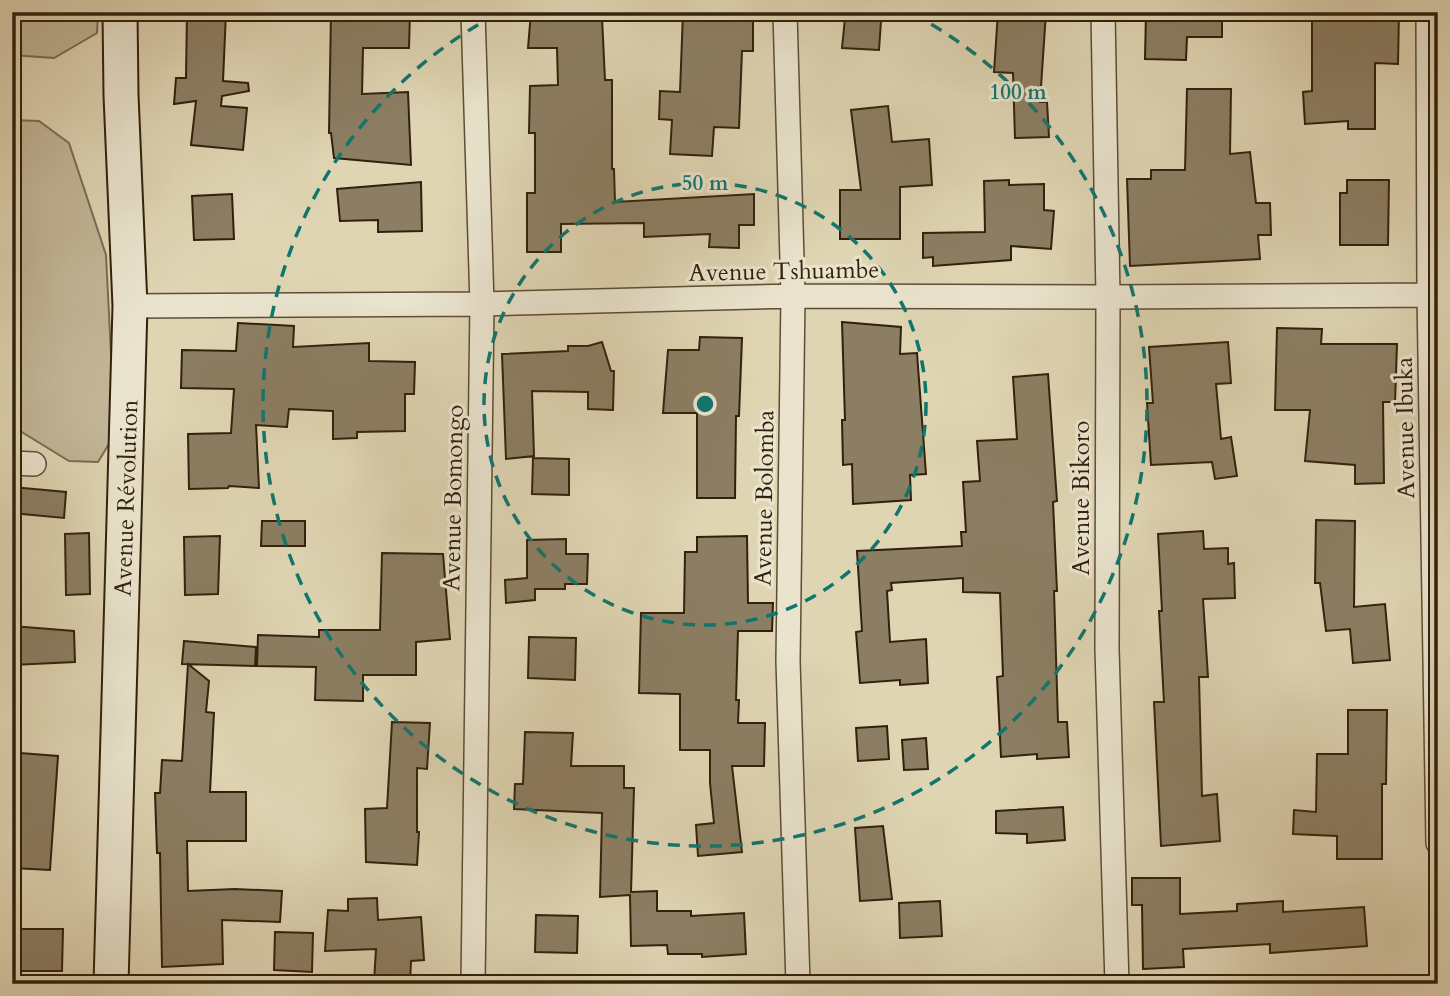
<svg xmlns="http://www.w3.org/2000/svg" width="1450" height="996" font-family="Cardo,serif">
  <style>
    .green { fill: #c2b697; stroke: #7a6b52; stroke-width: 2 }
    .building { fill: #8c7e63; stroke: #33200c; stroke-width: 2 }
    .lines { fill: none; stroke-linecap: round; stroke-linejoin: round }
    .street-casing { stroke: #5e4d36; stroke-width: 26 }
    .secondary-casing { stroke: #33200c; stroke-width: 37 }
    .street { stroke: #eae4ce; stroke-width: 23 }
    .secondary { stroke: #eae4ce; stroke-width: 33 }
    .ring { fill: none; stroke: #0f766e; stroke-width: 3.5; stroke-dasharray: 12 9 }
    .labels { text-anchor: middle; stroke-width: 6; stroke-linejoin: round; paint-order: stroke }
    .street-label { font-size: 24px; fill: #33200c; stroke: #eae4ce }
    .centre { fill: #0f766e; stroke: #eae4ce; stroke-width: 3.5 }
    .ring-label { font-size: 21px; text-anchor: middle; font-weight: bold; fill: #0f766e; stroke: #eae4ce; stroke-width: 6; stroke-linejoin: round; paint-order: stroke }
  </style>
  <rect width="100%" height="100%" fill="#dfd5b3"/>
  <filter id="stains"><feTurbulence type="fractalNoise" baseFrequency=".00286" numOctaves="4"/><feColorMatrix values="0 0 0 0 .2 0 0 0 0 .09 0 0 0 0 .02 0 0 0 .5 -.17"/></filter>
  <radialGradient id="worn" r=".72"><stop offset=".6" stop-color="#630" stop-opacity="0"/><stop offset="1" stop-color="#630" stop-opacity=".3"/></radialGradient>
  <!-- green -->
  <path class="green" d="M12 12H98L97 33 54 58 12 55Z
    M12 120 39 121 69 143 106 255 115 434 98 462 69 461 12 426Z"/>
  <!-- building -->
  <path class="building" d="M187 12H226L223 81 248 83 249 91 222 96 221 106 247 108 243 150 191 145 196 101 174 104 176 78H186Z
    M331 12H410L409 48H363L362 94 408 92 411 165 334 158 331 133H329Z
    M531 12H562L561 20 602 18 605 80H612V169H614L615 202 754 194V225H739V248L709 247 710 234 644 237V223L561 224V252H527V193H535V133H529L530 86 558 85 557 48H528Z
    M683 12H753V51H742L739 128 714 127 712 156 670 154 672 120 659 119 660 91 680 92Z
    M998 12H1046L1040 102H1047L1049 137 1015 138 1013 73 994 72Z
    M1146 12H1222V37H1187L1186 60 1145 59Z
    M1312 12H1399L1398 64 1375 63V129H1348V121L1305 124 1303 92 1312 91Z
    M845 18 881 21 879 50 842 48Z
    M1187 89H1231L1230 154 1250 152 1256 203H1270L1271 235H1258L1260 259 1130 266 1127 179H1151V170H1185Z
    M888 106 892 142 929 139 932 185 900 187V239H840V190H861L851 110Z
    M1009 180V185L1044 184V210L1054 211 1051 249 1011 246V260L933 266V257L923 258V233L985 232 984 181Z
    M1347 180H1389L1388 245H1340V193H1347Z
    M421 182 422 231 378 232V220L340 221 337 189Z
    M232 194 234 239 194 240 192 196Z
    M842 322 901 327 900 354 917 353 926 474 910 475 911 500 853 504 852 464 843 465 842 420H845Z
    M238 323 294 326 293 347 369 343V361L415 362 414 394H405V431L357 432V438L333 439V411L289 409 287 427 256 425 259 488 229 486 228 488 189 489 188 434 231 433 234 389 181 388 182 350 236 351Z
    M1277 328 1322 329 1321 344H1397L1395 402H1383L1384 483 1355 484V465L1305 461 1310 410H1275Z
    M700 337 742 338 739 416H736L735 498H697V413H663L668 350H699Z
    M602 342 611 371H614L613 410 588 409V392L532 391 534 456 506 459 502 354 568 351V346H588Z
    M1228 342 1231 383 1216 384 1221 439 1231 437 1237 476 1215 479 1212 462 1151 465 1147 403H1153L1149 347Z
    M1048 374 1057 501 1053 502 1057 591H1054L1058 722H1067L1069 757 1037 759V754L1001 757 997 677 1003 676 1000 593 963 592V578L891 583 892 590 887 591 890 642 926 639 928 683 900 685V680L860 683 856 632 862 631 857 551 962 546 961 532H966L963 482 980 481 977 441 1017 439 1013 377Z
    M533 458 569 459V495L532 494Z
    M12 487 66 492 64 518 12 513Z
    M1316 520 1355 521 1354 607 1385 604 1390 660 1353 663 1350 629 1326 631 1320 583H1315Z
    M262 521H305V546H261Z
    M1203 531 1204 549 1228 548V564L1234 563 1235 598 1203 599 1208 677H1199L1202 796 1217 794 1220 841 1161 846 1154 702H1164L1159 611H1162L1158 534Z
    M89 533 90 594 66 595 65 534Z
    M220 536 218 594 185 595 184 537Z
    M747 536 748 603H773L772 631H738L736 700H739L738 723H765L764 766H732L742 852 698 856 696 825 714 823 710 783V750H680V694L639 693 641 613H684L685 552H697V537Z
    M566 539V554H588L587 584H565V589H535V600L506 603 505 580 527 578V540Z
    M382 553 443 554 450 639 416 642V675H363V701L315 700 316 667 257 666 258 635 319 637V630H380Z
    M12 626 74 631 75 662 12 665Z
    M529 637 576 638 575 680 528 678Z
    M184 641 256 647 255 666 182 664Z
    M188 664 209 681 206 712 214 713 210 792H246V841H187L188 891 235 889 282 891 280 922 222 920 223 964 162 967 160 853H157L155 793H160L162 760 182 761Z
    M1348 710H1387L1386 784H1382V859H1337V836L1293 834 1294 810 1316 812 1317 754H1348Z
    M392 722 430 723 427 769 417 768V832H419L417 865 366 862 365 809 387 808Z
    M887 726 889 759 858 761 856 728Z
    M525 732 573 733 571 766H624V788H634L631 892 657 891V911H691V916L744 913 746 954 702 957V954H668L667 945 631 946 630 895 600 897 602 813 514 809 515 784H523Z
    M926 738 928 769 904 770 902 740Z
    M20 753 58 756 50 870 13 868Z
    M1063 807 1065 840 1027 843V834L996 833V811Z
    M883 826 892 899 860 901 855 828Z
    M1132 878H1180V914L1237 911V904L1283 901V912L1364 907 1367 946 1270 953V944L1183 949 1184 967 1143 969 1142 905H1132Z
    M377 898 378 920 421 917 424 960 411 961 410 984 374 982 376 949 325 951 328 910 348 911V899Z
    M940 901 942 936 900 938 899 903Z
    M536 915 578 916 577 953 535 952Z
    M12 929H63L62 971H12Z
    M275 932 313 933 312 972 274 970Z"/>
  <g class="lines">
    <defs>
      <path id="street" d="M473 12 482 304 473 984
        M785 12 793 296 788 661 798 984
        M1103 12 1108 297 1107 649 1117 984
        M1428 12 1429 295 1438 843
        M130 306 482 304 793 296 1108 297 1438 295
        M12 463 34 464"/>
      <path id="secondary" d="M111 984 130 306 121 95 120 12"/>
    </defs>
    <!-- street casing -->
    <use href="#street" class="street-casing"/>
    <!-- secondary casing -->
    <use href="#secondary" class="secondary-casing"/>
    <!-- street -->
    <use href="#street" class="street"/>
    <!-- secondary -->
    <use href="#secondary" class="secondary"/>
  </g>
  <!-- distance rings -->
  <g class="ring">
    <circle cx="705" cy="404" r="221"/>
    <path d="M913 14A442 442 0 1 1 497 14"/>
  </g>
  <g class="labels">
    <!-- street labels -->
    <g class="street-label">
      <text transform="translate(784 271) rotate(-1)" y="8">Avenue Tshuambe</text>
      <text transform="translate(1405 428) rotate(-91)" y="8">Avenue Ibuka</text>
      <text transform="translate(126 498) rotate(-88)" y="8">Avenue Révolution</text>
      <text transform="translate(453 498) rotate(-89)" y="8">Avenue Bomongo</text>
      <text transform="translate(764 498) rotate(-89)" y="8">Avenue Bolomba</text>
      <text transform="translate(1081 498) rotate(-90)" y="8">Avenue Bikoro</text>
    </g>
  </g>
  <circle cx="705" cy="404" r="10" class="centre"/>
  <g class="ring-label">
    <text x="1018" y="99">100 m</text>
    <text x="705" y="190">50 m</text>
  </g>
  <!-- margin -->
  <rect width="1450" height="996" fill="none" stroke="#dfd5b3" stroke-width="42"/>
  <rect x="14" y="14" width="1422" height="968" fill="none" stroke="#33200c" stroke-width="3.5"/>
  <rect x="21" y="21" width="1408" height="954" fill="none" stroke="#33200c" stroke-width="2"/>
  <rect width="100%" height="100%" filter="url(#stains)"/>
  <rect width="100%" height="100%" fill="url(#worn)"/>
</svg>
